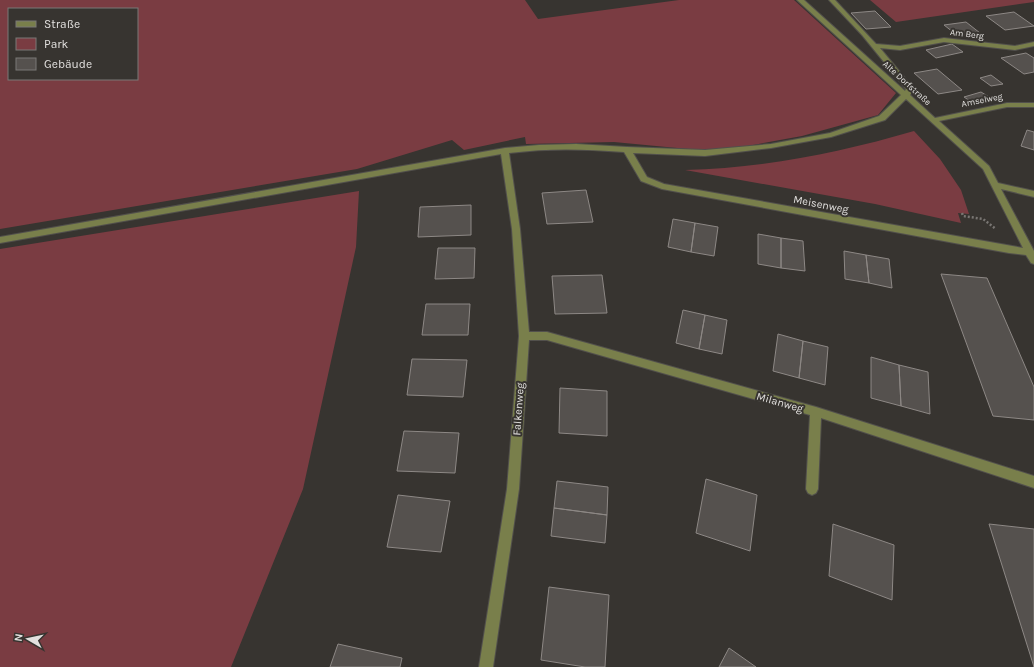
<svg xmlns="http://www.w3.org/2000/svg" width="1034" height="667" font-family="Karla,sans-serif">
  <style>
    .green { fill: #7a3c42; fill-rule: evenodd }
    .building { fill: #55514e; stroke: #8d8885 }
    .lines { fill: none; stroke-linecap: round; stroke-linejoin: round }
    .minor-casing { stroke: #52504c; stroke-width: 2 }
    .path { stroke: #797673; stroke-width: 2.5; stroke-dasharray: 2 2; stroke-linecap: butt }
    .minor { fill: #797f4b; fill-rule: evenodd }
    .labels { text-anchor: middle; stroke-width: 4; stroke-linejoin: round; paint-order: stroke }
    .far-street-label { font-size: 9px; fill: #e2e0de; stroke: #373430 }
    .street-label { font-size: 11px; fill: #e2e0de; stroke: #373430 }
  </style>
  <rect width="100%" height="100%" fill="#373430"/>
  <!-- green -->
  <path class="green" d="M0 0H525L538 19 679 0H794L896 93 878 115 802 136 731 149 698 150 614 142 526 144 525 137 464 150 452 140 357 169 0 229ZM9 9H137V79H9Z
    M870 0H1034V2L896 22Z
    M914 131 940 159 961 190 969 214 958 213 961 223 875 204 685 170C763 168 839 153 914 131Z
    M359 191 356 247 303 489 231 667H0V249Z"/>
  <!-- building -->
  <path class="building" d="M875 11 891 27 866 29 851 13Z
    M1014 12 1034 26 1005 30 986 16Z
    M966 22 980 33 958 36 944 25Z
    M952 44 963 52 936 58 926 50Z
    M1026 53 1034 58V72L1024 74 1001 58Z
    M937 69 962 90 938 94 914 73Z
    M991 75 1003 84 991 86 980 78Z
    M981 92 994 100 976 105 964 97Z
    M1027 130 1034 132V150L1021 146Z
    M586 190 593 222 547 224 542 193Z
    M471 205V235L418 237 420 207Z
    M673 219 695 223 691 252 668 247Z
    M695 223 718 227 714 256 691 252Z
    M758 234 781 238V268L758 264Z
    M781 238 803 241 805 271 781 268Z
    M438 248H475L474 278 435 279Z
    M844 251 866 255 869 283 845 279Z
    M866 255 889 259 892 288 869 283Z
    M941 274 987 278 1034 387V420L993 416Z
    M602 275 607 313 555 314 552 276Z
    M426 304H470L468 335H422Z
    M683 310 705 315 699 349 676 343Z
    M705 315 727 320 722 354 699 349Z
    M778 334 803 341 799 378 773 371Z
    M803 341 828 347 825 385 799 378Z
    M871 357 899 365 901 406 871 398Z
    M412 359 467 360 463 397 407 395Z
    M899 365 928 372 930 414 901 406Z
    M560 388 607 391V436L559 433Z
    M404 431 459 433 455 473 397 471Z
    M706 479 757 495 750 551 696 533Z
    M557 481 608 487 607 515 554 508Z
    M398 495 450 501 441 552 387 547Z
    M554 508 607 515 605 543 551 536Z
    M833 524 894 545 892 600 829 576Z
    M989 524 1034 529V667Z
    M549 587 609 595 605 667H585L541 660Z
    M338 644 402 658 400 667H330Z
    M729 648 756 667H719Z"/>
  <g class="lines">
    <defs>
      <path id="minor" d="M797 0H804L905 91 906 89 862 35 829 0H835L876 44 900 46 944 38 1015 46 1034 42V46L1015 50 944 42 900 50 880 48 914 89 910 95 935 118 1007 103H1034V107H1007L939 121 989 166 998 183 1034 191V197L1001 189 1034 251V264L1031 263 1026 255 1009 253 662 189 641 181 624 152C583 149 550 148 509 153L520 229 529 332H547L816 407 1034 476V488L821 418 818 489 816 493 812 495 808 493 806 489 810 415 547 340H529L519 489 493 667H479L507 489 519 336 512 229 501 154 0 243V237L505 148 539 145 576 144 627 147 705 150 771 144 830 133 879 116 901 95ZM906 99 983 169 1023 248 664 184 647 177 633 153 705 156 771 148 831 137 885 120Z"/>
    </defs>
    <!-- minor casing -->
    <use href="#minor" class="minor-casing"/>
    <!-- path -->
    <path class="path" d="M962 213 963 216 983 219 996 229"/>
    <!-- minor -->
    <use href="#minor" class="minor"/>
  </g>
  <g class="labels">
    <!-- far-street labels -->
    <g class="far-street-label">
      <text transform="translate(967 34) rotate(7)" y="3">Am Berg</text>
      <text transform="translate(907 83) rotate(42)" y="3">Alte Dorfstraße</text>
      <text transform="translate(982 100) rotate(-11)" y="3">Amselweg</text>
    </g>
    <!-- street labels -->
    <g class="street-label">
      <text transform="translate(821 204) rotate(11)" y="4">Meisenweg</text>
      <text transform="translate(780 402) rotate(16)" y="4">Milanweg</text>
      <text transform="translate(518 409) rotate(-86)" y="4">Falkenweg</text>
    </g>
  </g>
  <!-- legend -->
  <rect x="8" y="8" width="130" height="72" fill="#373430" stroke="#7b7976"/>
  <rect x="16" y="21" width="20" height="6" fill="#797f4b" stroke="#7b7976"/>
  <text x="44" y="28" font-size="12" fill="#e2e0de">Straße</text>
  <rect x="16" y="38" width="20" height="12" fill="#7a3c42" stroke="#7b7976"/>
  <text x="44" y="48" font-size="12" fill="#e2e0de">Park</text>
  <rect x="16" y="58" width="20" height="12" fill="#55514e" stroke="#7b7976"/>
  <text x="44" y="68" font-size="12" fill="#e2e0de">Gebäude</text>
  <!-- north arrow -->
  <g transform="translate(28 639) rotate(279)" stroke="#373430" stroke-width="3" paint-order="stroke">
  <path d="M0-3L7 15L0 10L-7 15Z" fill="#e2e0de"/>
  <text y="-6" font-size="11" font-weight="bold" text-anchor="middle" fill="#e2e0de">N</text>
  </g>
</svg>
